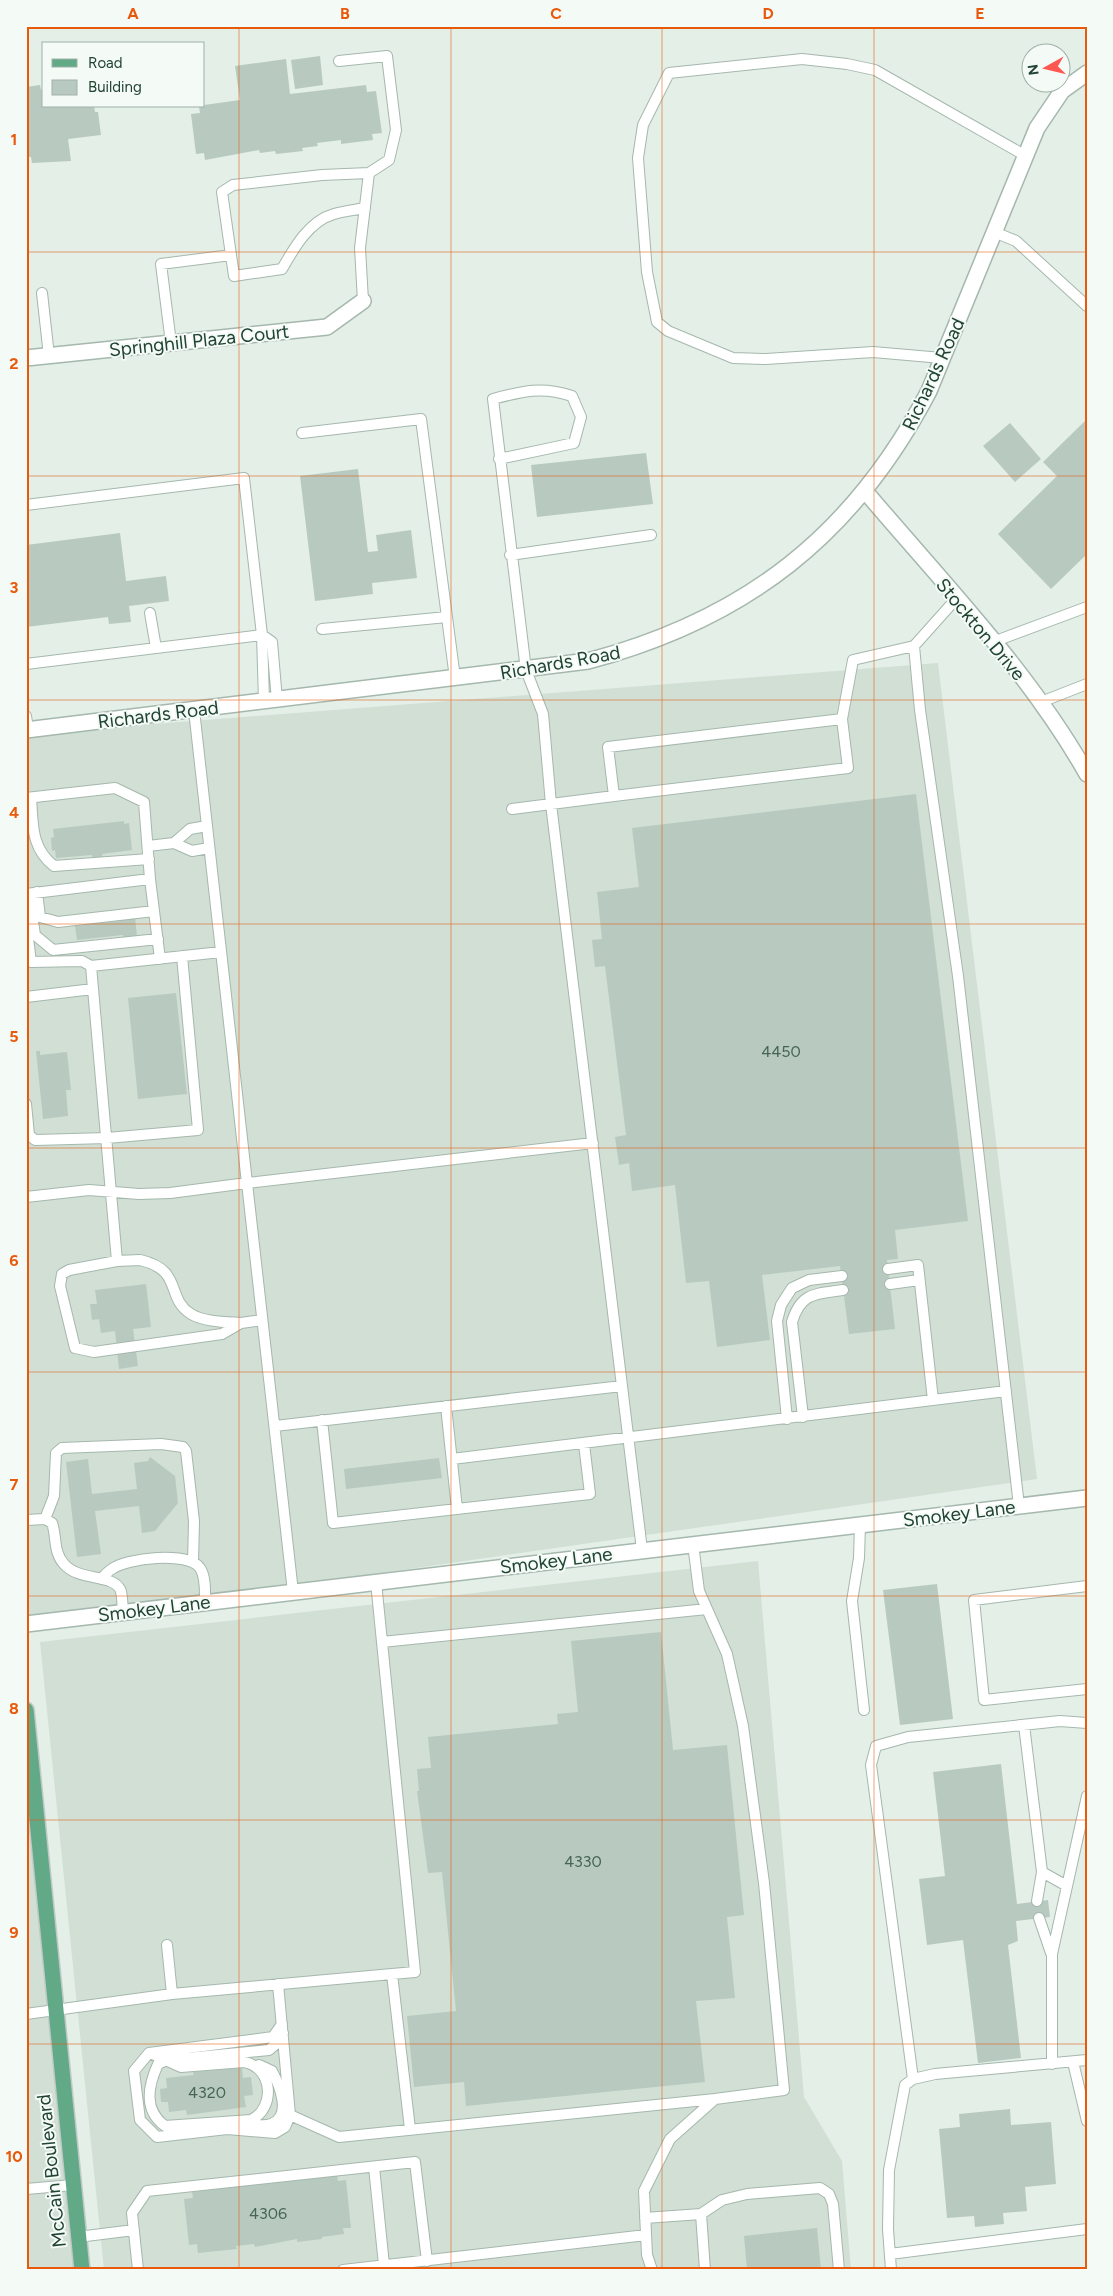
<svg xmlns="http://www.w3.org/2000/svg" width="1113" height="2296" font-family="Figtree,sans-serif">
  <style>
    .built { fill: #d1dfd5 }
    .building { fill: #b8cabf }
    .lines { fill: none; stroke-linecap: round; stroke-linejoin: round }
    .service-casing { stroke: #a5b8ad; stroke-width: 12 }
    .minor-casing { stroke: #a5b8ad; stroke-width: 18 }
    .tertiary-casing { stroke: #a5b8ad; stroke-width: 18 }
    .primary-casing { stroke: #c1cac6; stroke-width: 18 }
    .service { stroke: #fff; stroke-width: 10 }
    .minor { stroke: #fff; stroke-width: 15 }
    .tertiary { stroke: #fff; stroke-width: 15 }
    .primary { stroke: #62a988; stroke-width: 15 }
    .grid { fill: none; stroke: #e8590c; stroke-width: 1; stroke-opacity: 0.55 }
    .labels { text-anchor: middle; stroke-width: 4; stroke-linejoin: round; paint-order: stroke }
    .number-label { font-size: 16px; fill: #466555 }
    .street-label { font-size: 19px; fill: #204332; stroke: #f4faf6 }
    .neatline { fill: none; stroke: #e8590c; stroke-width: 2 }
    .grid-label { font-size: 16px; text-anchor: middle; font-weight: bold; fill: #e8590c }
  </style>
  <rect width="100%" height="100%" fill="#e3efe7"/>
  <!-- built -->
  <path class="built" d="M938 663 1037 1479 26 1624V734Z
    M758 1561 804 2097 842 2161 851 2270H104L40 1642Z
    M26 1715 75 2270H26Z"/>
  <!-- building -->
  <path class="building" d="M320 56 323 85 295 89 291 60Z
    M286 59 290 94 366 85 367 92 376 91 382 133 372 134 373 140 341 144V140L317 143 318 146 302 148 303 151 276 154 275 151 260 153 259 150 205 160 204 153 196 154 191 114 200 113 199 106 204 105 240 100 235 66Z
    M40 85 41 90 44 89V106H94L95 112H98L101 135 68 139 71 161 32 163 31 157H26V87Z
    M1087 419V554L1051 589 998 534 1057 476 1043 462Z
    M1010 423 1041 459 1015 482 983 446Z
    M646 453 653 504 537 517 531 465Z
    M358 469 368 552 378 551 376 535 411 530 417 578 372 583 373 594 315 601 300 476Z
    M120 533 126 581 166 576 169 601 129 606 131 622 109 624 108 617 26 627V545Z
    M916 794 968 1221 895 1230 898 1259 887 1260 895 1329 849 1334 840 1266 762 1275 770 1340 717 1347 709 1281 686 1283 675 1185 632 1191 629 1163 619 1165 615 1137 626 1135 605 966 595 967 592 940 602 939 597 892 639 887 632 828Z
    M124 821V824L129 823 132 850 102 854 103 858 93 859 92 855 56 858 55 850 52 851 51 838 54 837 53 829Z
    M121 915 135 917 137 936 133 937 134 939 124 940 123 935 77 940 75 926 121 921Z
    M176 993 187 1094 138 1099 128 998Z
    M36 1051H40V1055L67 1052 71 1090H66L68 1116 43 1119Z
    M146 1284 151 1327 133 1329 138 1366 119 1369 115 1331 101 1333 99 1319 92 1320 90 1304H97L95 1290Z
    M150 1457 175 1476 178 1503 155 1531 142 1533 139 1506 95 1511 101 1554 77 1557 66 1462 88 1459 92 1494 137 1489 134 1463 148 1461Z
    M439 1458 442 1478 346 1489 344 1469Z
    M937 1584 953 1719 900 1725 883 1590Z
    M661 1632 673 1750 727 1745 744 1915 727 1917 735 1998 696 2001 705 2082 466 2106 464 2082 414 2087 407 2016 456 2011 442 1872 428 1873 417 1791H419L417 1769 431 1768 428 1737 558 1724 557 1714 578 1712 571 1641Z
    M1001 1764 1017 1904 1048 1900 1050 1917 1016 1921 1018 1941 1008 1945 1021 2058 978 2063 963 1940 927 1945 919 1879 945 1876 933 1772Z
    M242 2068 243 2078 251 2077 253 2095 244 2096 246 2107 187 2115 186 2110 169 2112 168 2102H161L160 2089 167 2088 166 2078 194 2075 193 2072Z
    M1010 2109 1011 2125 1051 2122 1056 2184 1025 2187 1027 2211 1003 2213 1004 2224 975 2227 974 2216 947 2218 939 2129 960 2127 959 2114Z
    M337 2175 338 2181 346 2180 351 2228H343L344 2234 322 2237V2239L297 2242V2239L255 2247 254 2244 236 2246 237 2249 198 2253 197 2244 189 2245 184 2199 193 2198 192 2192Z
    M817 2228 821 2270H747L744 2236Z"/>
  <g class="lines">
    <defs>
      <path id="service" d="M339 61 387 56 396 130 389 160 369 173 360 248 363 301
        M365 208C355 210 344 211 334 214 309 221 294 248 282 269L234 276 222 192 233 185 322 175 369 173
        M994 232 1016 241 1087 306
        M42 293 49 356
        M171 343 161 264 231 255
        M942 358 873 352 766 359 733 358 668 331 657 322 647 272 638 158 643 125 669 73 802 59 847 64 875 70 1026 156
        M302 433 421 419 455 678
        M499 459 574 443 581 417 572 396C542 386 523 391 493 399L526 670 543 714 551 804 642 1550
        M26 505 244 478 262 635 26 664
        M510 555 651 535
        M956 599 914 646 920 710 958 976 1019 1506
        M150 613 156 648
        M322 629 447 617
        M262 635 272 642 277 700
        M262 635 264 701
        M993 642 1087 607
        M1041 702 1087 684
        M26 716 28 729
        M614 796 848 768 842 719
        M26 798 115 788 144 802 150 879
        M31 798C33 825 31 848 54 866L149 859
        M512 809 614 796 608 747 842 719 853 660 914 646
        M174 843 190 829 207 826
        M148 846 174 843 192 851 209 848
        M37 892 40 917 58 922 154 911
        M26 894 150 879 160 959
        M29 894 35 935 53 950 158 939
        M26 922 31 962 82 961 91 966
        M26 997 93 989
        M26 1104 29 1135 35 1140 107 1138 198 1130 182 956
        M26 1197 89 1190 139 1194 170 1193 247 1183 194 710
        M140 1260C184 1270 165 1298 191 1314 204 1322 226 1322 241 1323L222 1334 94 1352 75 1348 60 1286 62 1274 69 1270 117 1261Z
        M117 1261 91 966 221 952
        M888 1269 918 1265 933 1400
        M890 1284 919 1280
        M241 1323 262 1320
        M446 1406 457 1509
        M803 1417 792 1322C801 1292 816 1294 843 1290
        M787 1419 777 1321 781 1305 792 1288 809 1280 842 1276
        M322 1420 333 1523 590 1494 584 1444
        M275 1426 622 1386
        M452 1459 1006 1391
        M45 1519 54 1496 56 1453 62 1448 161 1444 183 1447 186 1451 194 1521 193 1562
        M26 1520 45 1519 52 1523C57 1537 53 1552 64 1564 78 1581 112 1574 120 1589 123 1595 122 1605 123 1612
        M860 1524 859 1558 852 1601 864 1710
        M101 1579C104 1576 108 1571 112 1569 126 1558 188 1551 200 1568 206 1577 205 1592 205 1602
        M376 1582 415 1972 392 1974 410 2129
        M1087 1586 974 1600 984 1700 1087 1689
        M293 1592 247 1183 593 1143
        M382 1642 707 1609
        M1024 1725 1042 1872 1067 1886
        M1037 1901 1042 1872
        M1039 1918 1051 1953
        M167 1945 172 1994
        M278 1984 290 2115 285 2127 275 2133 227 2129 157 2137 140 2120 134 2071 149 2053 273 2037 282 2024
        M26 2014 172 1994 392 1974
        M150 2053 181 2067 244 2062C273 2067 276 2108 251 2120L165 2126C143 2110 148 2086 158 2064L167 2060 269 2050 277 2043 283 2033
        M1073 2062 1087 2121
        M1052 2064V1954L1087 1796
        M913 2079 871 1765 876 1746 908 1737 1060 1721 1087 1723
        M290 2115 339 2137 715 2099
        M244 2123C252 2124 263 2127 271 2124 293 2117 279 2084 272 2071L259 2065
        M374 2167 384 2265
        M26 2189 73 2185
        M701 2214 705 2270
        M645 2218 701 2214 722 2200 747 2194 820 2188 829 2194 833 2204 839 2270
        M78 2237 134 2230
        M890 2254 1087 2229
        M138 2270 132 2213 147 2191 415 2162 427 2261
        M343 2270 646 2235
        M652 2270 647 2255 644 2191 670 2139 715 2099 784 2090 764 1883 743 1726 727 1654 699 1591 693 1544
        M891 2270 888 2229 889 2170 905 2085 913 2079 935 2074 1087 2060"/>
      <path id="minor" d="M26 358 327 327 363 301
        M865 491C942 582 1028 670 1087 774
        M26 730 588 661C746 619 853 536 929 391L1037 128 1062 91 1087 73"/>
      <path id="tertiary" d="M26 1624 1087 1498"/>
      <path id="primary" d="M26 1710 82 2270"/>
    </defs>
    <!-- service casing -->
    <use href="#service" class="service-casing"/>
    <!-- minor casing -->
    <use href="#minor" class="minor-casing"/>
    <!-- tertiary casing -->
    <use href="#tertiary" class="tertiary-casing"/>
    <!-- primary casing -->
    <use href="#primary" class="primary-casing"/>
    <!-- service -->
    <use href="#service" class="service"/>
    <!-- minor -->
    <use href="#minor" class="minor"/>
    <!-- tertiary -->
    <use href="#tertiary" class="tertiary"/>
    <!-- primary -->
    <use href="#primary" class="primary"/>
  </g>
  <!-- grid -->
  <path class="grid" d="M239 26V2270M451 26V2270M662 26V2270M874 26V2270M26 252H1087M26 476H1087M26 700H1087M26 924H1087M26 1148H1087M26 1372H1087M26 1596H1087M26 1820H1087M26 2044H1087"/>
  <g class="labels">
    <!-- number labels -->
    <g class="number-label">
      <text x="781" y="1057">4450</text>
      <text x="583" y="1867">4330</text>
      <text x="207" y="2098">4320</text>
      <text x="268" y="2219">4306</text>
    </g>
    <!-- street labels -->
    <g class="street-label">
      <text transform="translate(199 340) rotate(-6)" y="7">Springhill Plaza Court</text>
      <text transform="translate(933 374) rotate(-65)" y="7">Richards Road</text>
      <text transform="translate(981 629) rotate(50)" y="7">Stockton Drive</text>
      <text transform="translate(560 662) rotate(-10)" y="7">Richards Road</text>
      <text transform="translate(158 714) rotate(-7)" y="7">Richards Road</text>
      <text transform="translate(959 1513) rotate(-7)" y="7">Smokey Lane</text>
      <text transform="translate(556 1560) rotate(-7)" y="7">Smokey Lane</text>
      <text transform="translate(154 1608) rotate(-7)" y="7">Smokey Lane</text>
      <text transform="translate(51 2171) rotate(-96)" y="7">McCain Boulevard</text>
    </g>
  </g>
  <!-- border -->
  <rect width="1113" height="2296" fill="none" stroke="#f4faf6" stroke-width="55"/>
  <!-- legend -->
  <rect x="42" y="42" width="162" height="65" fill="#f4faf6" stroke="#9fb1a8"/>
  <rect x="52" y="59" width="25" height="8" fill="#62a988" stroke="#9fb1a8"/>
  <text x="88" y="68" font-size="15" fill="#204332">Road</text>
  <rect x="52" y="80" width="25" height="15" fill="#b8cabf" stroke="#9fb1a8"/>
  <text x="88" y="92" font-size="15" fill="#204332">Building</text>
  <!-- north arrow -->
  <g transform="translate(1046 68) rotate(262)"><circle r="24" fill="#f4faf6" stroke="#9fb1a8"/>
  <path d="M0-4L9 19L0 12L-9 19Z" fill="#ff5751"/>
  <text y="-8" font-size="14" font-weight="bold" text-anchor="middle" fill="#204332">N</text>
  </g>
  <rect x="28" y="28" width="1058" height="2240" class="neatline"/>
  <g class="grid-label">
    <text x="133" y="19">A</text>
    <text x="345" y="19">B</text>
    <text x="556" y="19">C</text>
    <text x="768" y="19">D</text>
    <text x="980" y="19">E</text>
    <text x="14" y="145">1</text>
    <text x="14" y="369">2</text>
    <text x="14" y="593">3</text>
    <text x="14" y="818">4</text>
    <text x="14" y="1042">5</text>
    <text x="14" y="1266">6</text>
    <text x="14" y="1490">7</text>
    <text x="14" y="1714">8</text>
    <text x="14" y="1938">9</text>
    <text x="14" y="2162">10</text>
  </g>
</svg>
